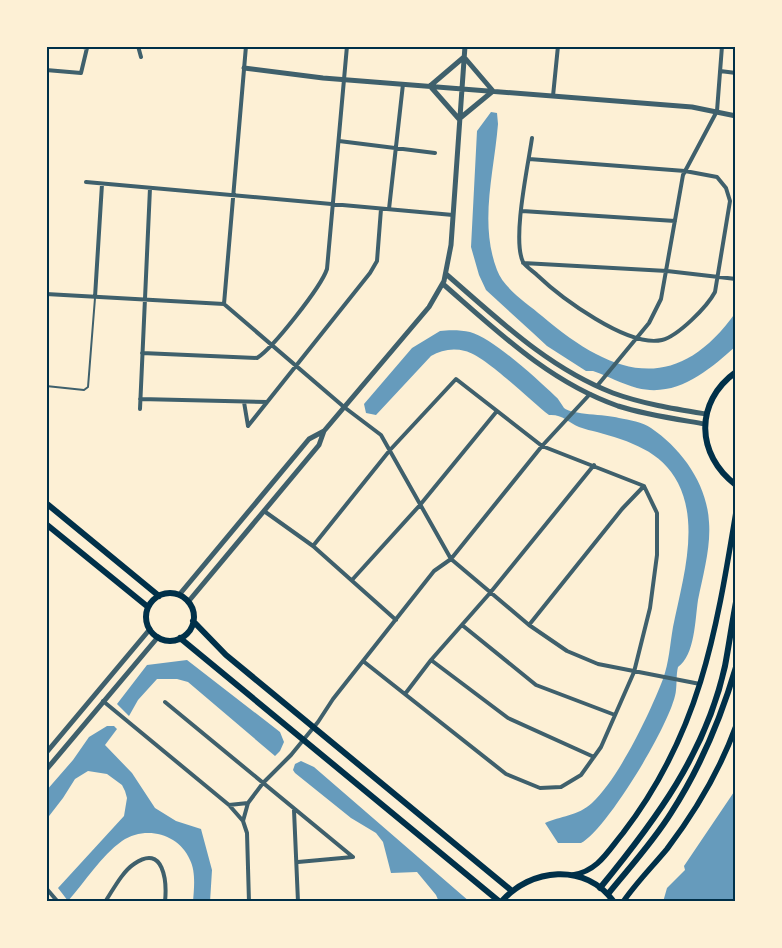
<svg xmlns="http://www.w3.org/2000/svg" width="782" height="948" font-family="'DejaVu Sans',sans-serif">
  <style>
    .water { fill: #669bbc }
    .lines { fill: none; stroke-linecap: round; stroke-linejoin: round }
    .service { stroke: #3f606c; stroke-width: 2 }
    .minor { stroke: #3f606c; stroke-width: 4 }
    .tertiary { stroke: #3f606c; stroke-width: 5 }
    .secondary { stroke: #003049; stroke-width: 5.5 }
    .primary { stroke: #003049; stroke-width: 6 }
    .neatline { fill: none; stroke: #003049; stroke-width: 2 }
  </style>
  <rect width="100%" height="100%" fill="#fdf0d5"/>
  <!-- water -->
  <path class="water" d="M491 112 497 113 498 124C494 173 479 223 497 270 504 289 528 304 542 316 611 375 675 398 736 312V346C708 371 677 398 637 388 622 384 608 376 593 371H586L547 346 533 333 486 290 479 275 471 247 477 131Z
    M440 331C449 330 461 330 470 332 494 339 536 378 555 396 559 399 561 404 564 408 572 415 605 414 619 418 629 420 643 422 651 428 682 449 707 484 709 522 711 547 703 575 698 600 695 620 695 655 678 667 676 675 677 683 676 690 674 719 606 831 581 843H558L545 823C560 816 578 816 592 803 619 778 650 713 663 679 669 663 670 644 673 627 682 582 700 526 678 483 662 451 629 441 597 432 592 431 585 429 579 427 568 422 562 414 549 415 529 400 486 356 465 351 453 348 441 350 431 356L376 415 366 413 364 404 412 348Z
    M187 660 280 732 284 742 280 751 275 756 188 682 177 679H157L138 700 129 716 117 704 147 665Z
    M107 726H114L117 729 105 745 132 773 155 808 176 821 201 829 212 870 210 902H193C194 889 196 872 190 860 179 834 146 825 122 841 101 856 85 882 68 901L58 888 124 816 127 798 125 791 122 785 107 774 88 771 75 779 63 798 46 820V791L73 760 89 737Z
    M301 761 314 767 470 902H439L436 895 417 872 391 873 383 842 376 833 351 818 295 773 293 770 295 764Z
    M736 789V902H663L667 888 685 870 684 866Z"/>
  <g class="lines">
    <!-- service -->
    <path class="service" d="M46 386 84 390 88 387 95 298"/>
    <!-- minor -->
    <path class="minor" d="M138 46 141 57
      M46 70 81 73 87 48 80 46
      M720 71 736 73
      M553 96 558 46
      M339 141 435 153
      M529 159 685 171 717 177 726 188 730 201 715 292C707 307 678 336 662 340 628 348 560 297 537 275 533 271 526 267 523 262 512 239 528 166 532 138
      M86 182 453 215
      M389 209 403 84
      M522 211 675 221
      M523 263 667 271 736 279
      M46 294 224 304
      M95 297 102 184
      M224 304 344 407 381 435 451 559 529 625 567 651 598 664 700 684
      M224 304 246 46
      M142 353 257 358C273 348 321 287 327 269L347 46
      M597 386 649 323 661 299 683 175 717 111 722 46
      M140 399 267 402
      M244 402 248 426
      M140 409 150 188
      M248 426 370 273 377 261 381 209
      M264 511 313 546 396 620
      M313 546 390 450 456 379 542 446 644 486 657 513V555L650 608 634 672 601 747 581 775 561 787 540 788 506 774 363 661
      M352 580 420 505 497 411
      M462 625 536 685 615 715
      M529 625 622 509 644 486
      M431 660 508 718 594 757
      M405 694 431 660 490 593 594 465
      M103 701 229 805 243 821 247 833 249 902
      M165 702 353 857
      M229 805 248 803
      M294 810 298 902
      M243 821 248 803 263 783 291 755 318 722 333 699 434 571 451 559 542 446 590 394
      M298 862 353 857
      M46 888 58 902
      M105 902C113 890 122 872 134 864 164 843 167 882 165 902"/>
    <!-- tertiary -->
    <path class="tertiary" d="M464 57 430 86 459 119 493 91
      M464 57 493 91
      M244 68 323 78 692 107 736 116
      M446 274C498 319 548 368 613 393 643 404 675 409 706 414
      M443 284C497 331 549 382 618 406 646 415 676 419 705 424
      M179 595 309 439 324 431 429 307 444 281 451 245 465 46
      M188 602 319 445 324 431
      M46 753 150 629
      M46 770 158 637"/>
    <!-- secondary -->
    <path class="secondary" d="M573 875C598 871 608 851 623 833 700 733 716 633 736 512
      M623 902C636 883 652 867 667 849 695 812 720 770 736 726"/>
    <!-- primary -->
    <path class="primary" d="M736 372C694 402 696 455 736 485
      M46 503 159 596
      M46 524 148 607
      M146 617a24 24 0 1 1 48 0a24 24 0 1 1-48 0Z
      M193 621 226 655 512 891
      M180 638 500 902
      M600 888C655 821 706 753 725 666 729 645 732 623 736 602
      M608 894C629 868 653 842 671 813 700 768 721 718 736 667
      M501 902C530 868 586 862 614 902"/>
  </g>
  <!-- border -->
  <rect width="782" height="948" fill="none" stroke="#fdf0d5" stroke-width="95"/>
  <rect x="48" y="48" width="686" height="852" class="neatline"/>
</svg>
